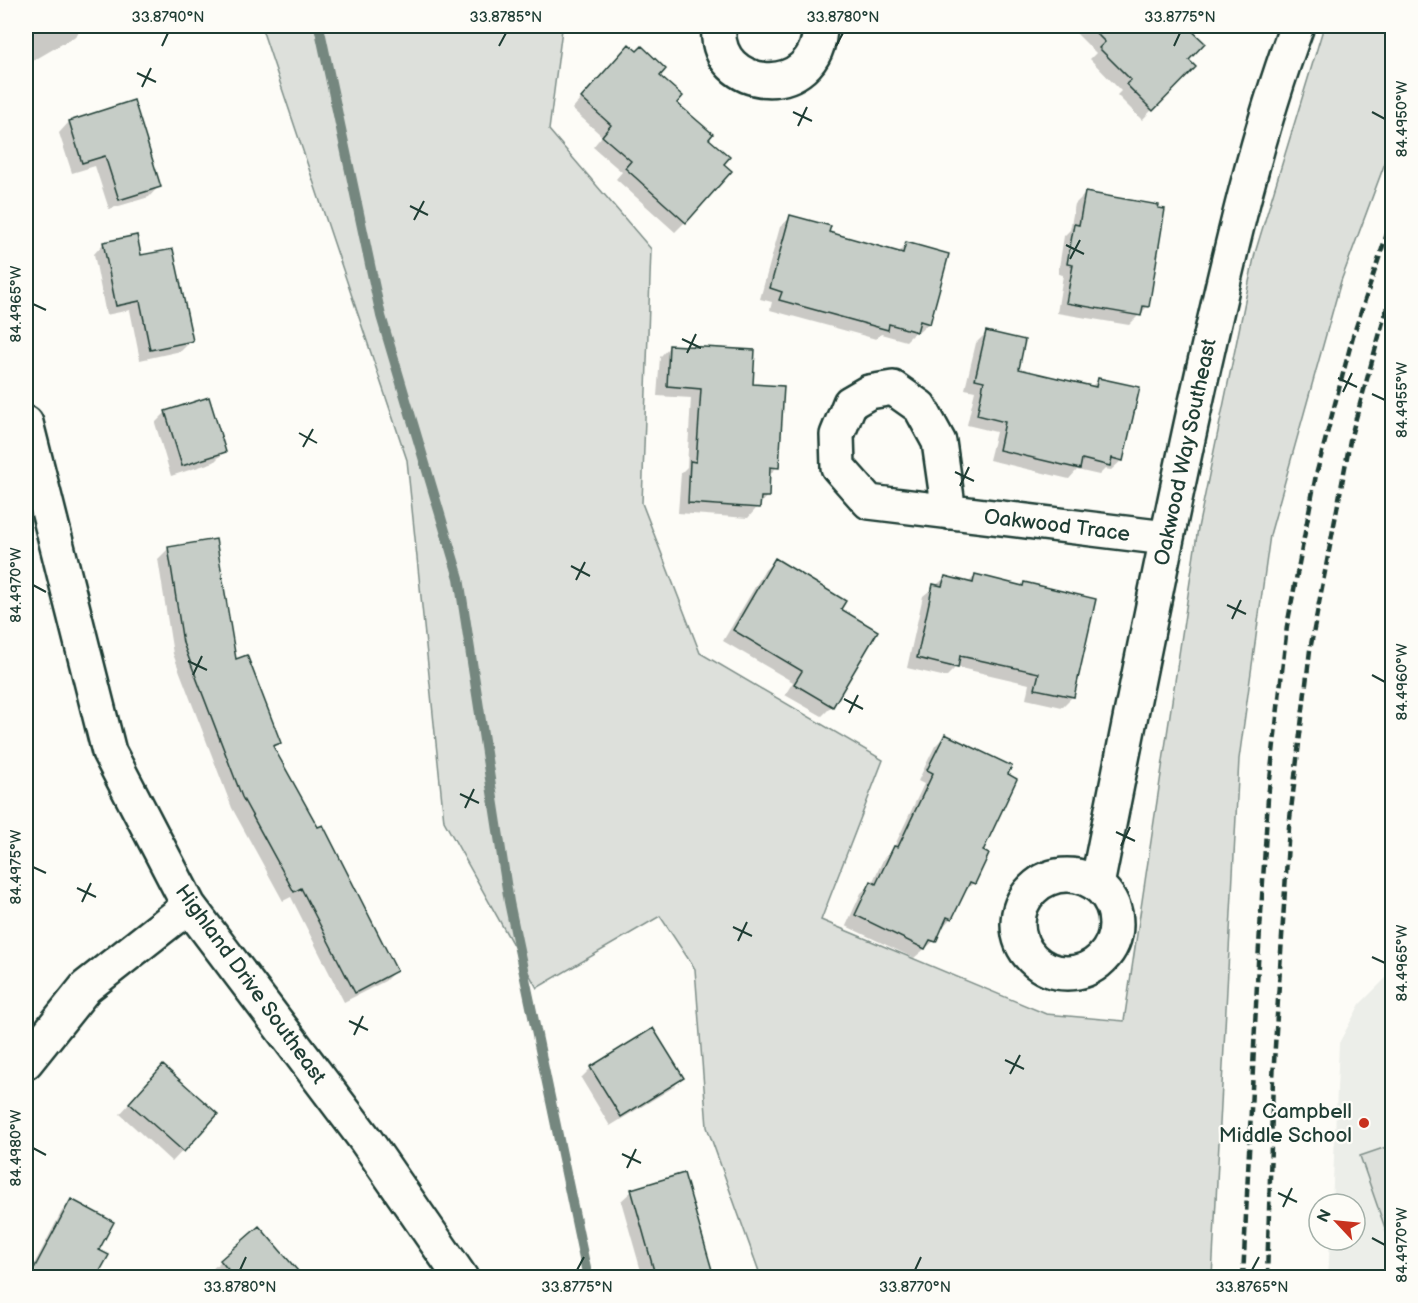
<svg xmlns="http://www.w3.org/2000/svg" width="1418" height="1303" font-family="'Balsamiq Sans',sans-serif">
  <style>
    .built { fill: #eceee9 }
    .green { fill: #dde0db; stroke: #7e8e88; stroke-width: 1.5 }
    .shadow { fill: #0003 }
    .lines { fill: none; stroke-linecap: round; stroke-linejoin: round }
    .stream { stroke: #75877f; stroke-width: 10 }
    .building { fill: #c6cdc7; stroke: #1f3d34; stroke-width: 1.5 }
    .street-casing { stroke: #1f3d34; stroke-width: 38 }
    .street { stroke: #fdfcf7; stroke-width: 33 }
    .rail { stroke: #1f3d34; stroke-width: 4.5; stroke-dasharray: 9 4.5; stroke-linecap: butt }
    .ticks { fill: none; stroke: #1f3d34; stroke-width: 2 }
    .poi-dot { fill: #c8321e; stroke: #fdfcf7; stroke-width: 2 }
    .labels { text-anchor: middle; stroke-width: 4.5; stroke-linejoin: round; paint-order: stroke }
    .street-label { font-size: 21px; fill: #1f3d34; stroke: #fdfcf7 }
    .poi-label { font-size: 21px; fill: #1f3d34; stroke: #fdfcf7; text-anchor: end }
    .neatline { fill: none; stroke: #1f3d34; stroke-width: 2 }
    .ticks-label { font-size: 15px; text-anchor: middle; fill: #1f3d34 }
  </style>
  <rect width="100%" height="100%" fill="#fdfcf7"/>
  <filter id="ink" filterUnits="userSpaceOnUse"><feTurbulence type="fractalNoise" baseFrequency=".0167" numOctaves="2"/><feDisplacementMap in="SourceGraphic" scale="12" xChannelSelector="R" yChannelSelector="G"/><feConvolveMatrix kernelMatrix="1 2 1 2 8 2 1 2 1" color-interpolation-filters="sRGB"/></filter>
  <g filter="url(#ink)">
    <!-- built -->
    <path class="built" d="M1392 972V1277H1328L1330 1240H1355V1204H1332L1339 1043 1360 1004Z"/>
    <!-- green -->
    <path class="green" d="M261 26H561L562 29 549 130 651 249 642 503 700 653 883 760 821 920 1046 1014 1124 1021 1198 528 1255 253 1324 26H1392V144L1341 281 1270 535 1239 759 1212 1277H761L707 1127 695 969 660 916 537 988 444 821 407 460Z
      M1392 1145V1248L1360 1156Z"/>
    <!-- shadow -->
    <path class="shadow" d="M26 26H83L84 27 74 37 26 65Z
      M1069 26H1185L1203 43 1187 59 1194 67 1142 120 1117 95 1121 91 1090 59 1096 53Z
      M619 56 658 76 675 103 707 140 685 222 675 232 616 179 622 172 593 147 602 136 572 109Z
      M69 122 159 186 149 197 109 209 95 166 72 173 59 133Z
      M1085 194 1148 306 1129 325 1057 313 1063 275 1058 274 1064 236 1070 230 1075 204Z
      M791 217 828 234 898 253 907 244 929 323 918 333 915 332 906 341 881 334 876 339 770 310 772 302 760 299 780 227Z
      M104 243 140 257 191 341 181 351 140 360 130 310 106 315 94 254Z
      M986 333 1017 370 1091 387 1099 379 1122 460 1111 470 1105 469 1099 475 1077 470 1069 479 989 460 996 432 967 425 975 391 965 389 976 343Z
      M670 346 751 385 777 467 768 476 767 496 748 518 678 513 681 473 687 467 691 398 657 396 660 357Z
      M208 399 225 451 214 462 171 476 155 423 165 413Z
      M168 549 235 661 279 743 273 749 395 971 385 981 344 1002 291 897 283 901 232 808 173 654 158 559Z
      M775 560 839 610 832 706 822 716 785 695 793 682 723 641 765 570Z
      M975 576 1022 587 1024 584 1072 697 1062 707 1026 699 1029 684 956 667 946 677 907 668 923 596 945 578 968 583Z
      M945 736 973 883 963 894 951 918 940 930 934 941 914 958 846 926 861 893 872 883 884 858 893 849 924 784 918 781 935 746Z
      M591 1068 682 1078 672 1088 610 1126 581 1078Z
      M153 1078 216 1115 172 1162 120 1114Z
      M632 1191 710 1269 702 1278H643L621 1201Z
      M71 1201 82 1278H27L62 1211Z
      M259 1228 302 1278H216L210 1271Z"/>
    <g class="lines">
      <!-- stream -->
      <path class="stream" d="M319 26 381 316 459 578 509 902 588 1278"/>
    </g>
    <!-- building -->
    <path class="building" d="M1089 26H1187L1205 43 1189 60 1196 67 1153 111 1126 84 1131 80 1099 48 1105 42Z
      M629 44 637 51 642 46 666 69 660 76 683 96 677 103 713 134 709 139 730 157 724 164 732 171 686 223 625 168 631 161 602 136 611 125 581 98Z
      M134 100 161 187 119 200 105 156 82 163 69 121Z
      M1085 192 1159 205 1158 208 1165 209 1149 307 1143 306 1141 316 1066 303 1073 265 1067 264 1074 224 1079 225Z
      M790 215 831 226 829 232 903 253 906 242 949 254 930 324 920 321 917 332 889 324 888 330 779 300 782 292 770 288Z
      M137 235 141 255 173 249 193 341 150 350 140 301 116 306 103 242Z
      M986 331 1025 340 1019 369 1096 387 1098 378 1140 387 1123 461 1112 458 1110 466 1082 459 1080 469 999 450 1005 422 977 415 984 381 975 379Z
      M669 345 755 350 753 384 784 386 779 468 770 467 769 497H761L760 508 688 503 690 461 696 462 701 389 667 386Z
      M209 397 226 452 182 466 165 411Z
      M216 539 236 659 247 655 281 743 273 746 318 827 323 825 397 971 355 993 301 888 294 892 242 797 183 643 168 547Z
      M775 558 846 601 841 609 878 631 833 707 794 684 802 671 733 630Z
      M975 574 1023 586 1024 582 1096 599 1074 697 1035 689 1039 673 960 656 958 668 917 658 933 584 942 586 945 576 973 583Z
      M945 734 1012 766 1008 774 1017 779 983 851 989 854 975 884 970 882 952 919 947 917 936 942 930 940 925 949 855 915 871 881 876 884 894 846 898 847 933 773 927 770Z
      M653 1028 684 1078 621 1117 590 1067Z
      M163 1065 218 1114 184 1152 129 1103Z
      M684 1173 712 1270 686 1278H656L631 1189Z
      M71 1199 114 1222 99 1250 109 1255 96 1278H29Z
      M259 1226 304 1278H235L220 1260Z"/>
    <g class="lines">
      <defs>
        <path id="street" d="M719 26C712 93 819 102 820 26
          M26 423 109 752 189 906 365 1139 461 1278
          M949 512 939 442 920 407 893 388 869 392 850 403 837 435 838 467 869 502 1166 538
          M1018 924a49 49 0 1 1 98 0a49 49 0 1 1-98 0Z
          M1097 885C1131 714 1164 544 1202 375 1229 257 1255 139 1297 26
          M26 1062 86 987 189 906"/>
      </defs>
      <!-- street casing -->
      <use href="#street" class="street-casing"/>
      <!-- street -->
      <use href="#street" class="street"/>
      <!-- rail -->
      <path class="rail" d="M1243 1278 1258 963 1268 798 1287 626 1316 475 1353 336 1392 219
        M1267 1278 1273 1078 1289 827 1310 650 1351 436 1392 290"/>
    </g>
  </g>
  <!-- ticks -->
  <path class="ticks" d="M162 46 168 33M499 46 506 33M836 46 843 33M1174 46 1180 33M137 73 156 82M142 87 151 68M793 112 812 121M1372 112 1385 119M798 126 807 107M410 206 428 215M414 220 424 201M1066 245 1084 254M1070 259 1080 240M33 304 46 310M682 339 701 348M687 353 696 334M1338 378 1357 387M1343 392 1352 373M1372 394 1385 400M299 433 317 443M303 447 313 429M955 472 974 481M960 486 969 467M571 566 590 576M576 580 585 562M33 585 46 592M1227 605 1246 614M1232 619 1241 600M188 661 207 670M193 675 202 656M1372 675 1385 682M844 699 863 709M849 713 858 695M460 794 479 803M465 808 474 789M1116 832 1135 841M1121 846 1130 827M33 867 46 873M77 888 96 897M82 902 91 883M733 927 752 936M738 941 747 922M1372 957 1385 963M349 1021 368 1030M354 1035 363 1016M1005 1060 1024 1069M1010 1074 1020 1055M33 1148 46 1155M622 1154 641 1163M627 1168 636 1149M1278 1193 1297 1202M1283 1207 1292 1188M1372 1238 1385 1245M240 1270 246 1257M577 1270 584 1257M915 1270 921 1257M1252 1270 1259 1257"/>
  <!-- markers -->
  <circle class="poi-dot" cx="1364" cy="1123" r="6"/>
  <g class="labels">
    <!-- street labels -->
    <g class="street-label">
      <text transform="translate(1185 452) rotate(-78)" y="7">Oakwood Way Southeast</text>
      <text transform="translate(1057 525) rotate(7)" y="7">Oakwood Trace</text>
      <text transform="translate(251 984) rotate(54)" y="7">Highland Drive Southeast</text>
    </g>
    <!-- poi labels -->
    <g class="poi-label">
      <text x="1352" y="1118">Campbell<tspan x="1352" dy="24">Middle School</tspan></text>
    </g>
  </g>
  <!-- margin -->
  <rect width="1418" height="1303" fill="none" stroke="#fdfcf7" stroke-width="66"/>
  <!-- north arrow -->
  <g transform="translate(1337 1222) rotate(296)"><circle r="28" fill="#fdfcf7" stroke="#a4b0a9" stroke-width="1.5"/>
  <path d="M0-4.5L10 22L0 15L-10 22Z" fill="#c8321e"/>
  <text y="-9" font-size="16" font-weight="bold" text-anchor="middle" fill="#1f3d34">N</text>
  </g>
  <rect x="33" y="33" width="1352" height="1237" class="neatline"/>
  <g class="ticks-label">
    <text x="168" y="22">33.8790°N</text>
    <text x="506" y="22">33.8785°N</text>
    <text x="843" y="22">33.8780°N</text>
    <text x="1180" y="22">33.8775°N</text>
    <text transform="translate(1402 119) rotate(-90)" y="5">84.4950°W</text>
    <text transform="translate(16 304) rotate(-90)" y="5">84.4965°W</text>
    <text transform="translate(1402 400) rotate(-90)" y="5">84.4955°W</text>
    <text transform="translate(16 585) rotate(-90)" y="5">84.4970°W</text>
    <text transform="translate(1402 682) rotate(-90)" y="5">84.4960°W</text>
    <text transform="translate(16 867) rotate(-90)" y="5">84.4975°W</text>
    <text transform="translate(1402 963) rotate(-90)" y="5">84.4965°W</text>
    <text transform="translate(16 1148) rotate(-90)" y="5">84.4980°W</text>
    <text transform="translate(1402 1245) rotate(-90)" y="5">84.4970°W</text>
    <text x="240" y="1292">33.8780°N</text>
    <text x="577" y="1292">33.8775°N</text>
    <text x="915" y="1292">33.8770°N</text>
    <text x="1252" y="1292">33.8765°N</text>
  </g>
</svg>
